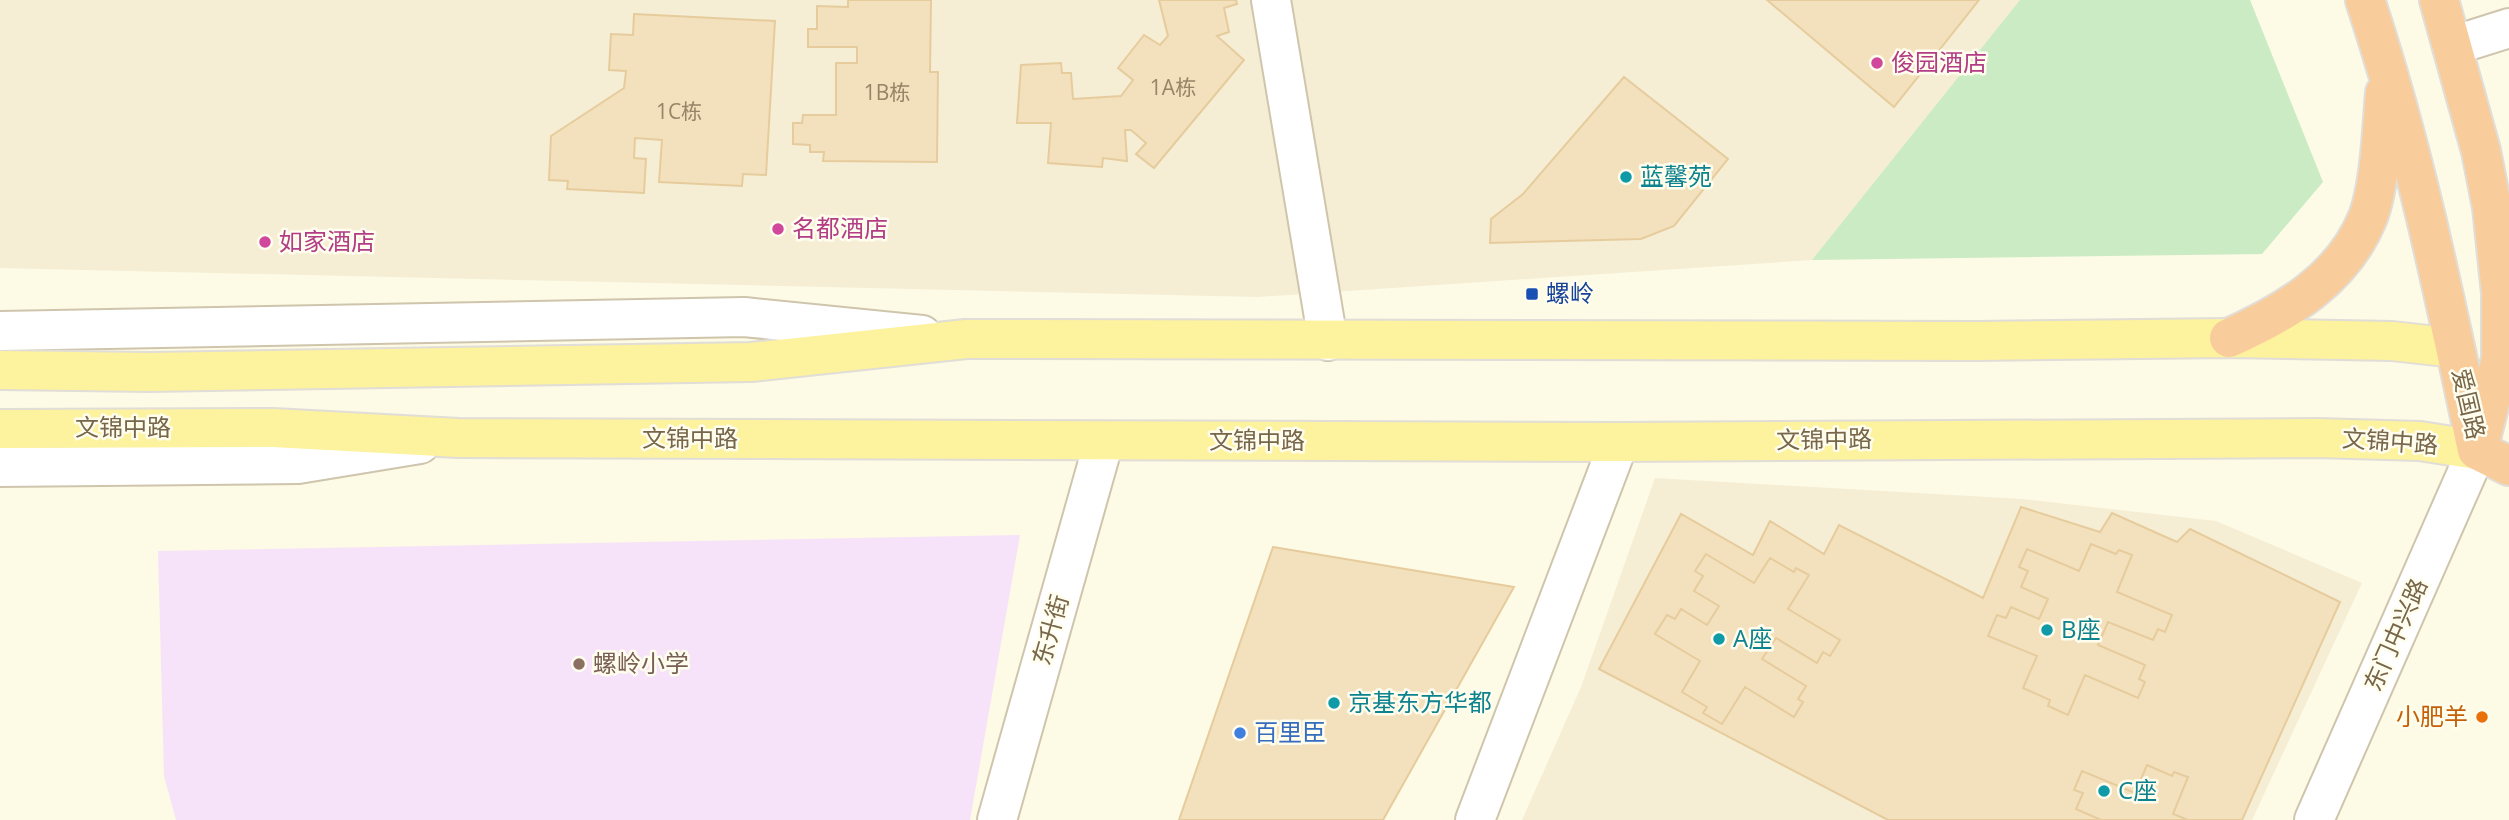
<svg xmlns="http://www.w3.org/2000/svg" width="2509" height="820" font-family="'Open Sans','Noto Sans SC',sans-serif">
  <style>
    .residential { fill: #f5eed4 }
    .education { fill: #f7e3f9 }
    .green { fill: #caebc4 }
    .building { fill: #f3e0bd; stroke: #e6cc9d; stroke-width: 2 }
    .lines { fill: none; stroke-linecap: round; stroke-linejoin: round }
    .minor-casing { stroke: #cfc5ac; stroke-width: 42 }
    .major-casing { stroke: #e1ddd7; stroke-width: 42 }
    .highway-casing { stroke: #e1ddd7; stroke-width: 42 }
    .minor { stroke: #fff; stroke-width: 38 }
    .major { stroke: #fdf29d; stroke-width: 38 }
    .highway { stroke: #f9cc9c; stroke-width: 38 }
    .hotel-dot { fill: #d1479c; stroke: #fffded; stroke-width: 2.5 }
    .culture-dot { fill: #0f9aa8; stroke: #fffded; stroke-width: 2.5 }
    .transit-dot { fill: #1a4fb4; stroke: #fffded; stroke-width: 2.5 }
    .education-dot { fill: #8d6e63; stroke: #fffded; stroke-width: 2.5 }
    .food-dot { fill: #e8710a; stroke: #fffded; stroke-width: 2.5 }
    .shop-dot { fill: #3f7fe0; stroke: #fffded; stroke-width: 2.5 }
    .labels { text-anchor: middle; stroke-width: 5; stroke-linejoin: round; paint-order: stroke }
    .number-label { font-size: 21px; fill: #968467 }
    .hotel-label { font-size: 24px; fill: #b23c85; stroke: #fffded; text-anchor: start }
    .culture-label { font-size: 24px; fill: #0d838f; stroke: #fffded; text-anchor: start }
    .transit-label { font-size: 24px; fill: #164399; stroke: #fffded; text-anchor: start }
    .street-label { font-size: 24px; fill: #77664a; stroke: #fffded }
    .education-label { font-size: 24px; fill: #785e54; stroke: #fffded; text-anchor: start }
    .food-label { font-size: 24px; fill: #c56008; stroke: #fffded; text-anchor: end }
    .shop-label { font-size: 24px; fill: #366cbe; stroke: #fffded; text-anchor: start }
  </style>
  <rect width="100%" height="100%" fill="#fdfae6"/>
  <!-- residential -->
  <path class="residential" d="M0 0H2021L1812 260 1258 297 0 268Z
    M1655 478 2023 499 2216 521 2362 583 2252 820H1522L1581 687Z"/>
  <!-- education -->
  <path class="education" d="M1020 535 970 820H176L164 776 158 551Z"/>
  <!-- green -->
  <path class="green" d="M2020 0H2250L2323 182 2262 254 1812 260Z"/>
  <!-- building -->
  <path class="building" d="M848 0H931L930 72H938L937 162 823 161 824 152H810V145L793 144V123H802L803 115H836V63H857V47H808V29H817V6L848 7Z
    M1159 0H1236L1237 4 1224 8 1229 32 1217 36 1244 60 1154 168 1136 154 1146 143 1131 130H1125L1127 161 1103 158 1102 167 1048 163 1051 123H1017L1021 65 1061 63 1062 73H1071L1073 99 1121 96 1133 80 1118 68 1144 35 1160 45 1168 36Z
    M1767 0H1979L1894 107Z
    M634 14 775 21 766 175 743 174 742 186 659 182 662 140 635 138 634 158 646 159 644 193 567 189 568 181 549 180 551 136 624 88 626 71 609 70 611 34 633 35Z
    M1624 77 1728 159 1674 226 1641 239 1490 243 1491 219 1523 194Z
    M2021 507 2100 532 2112 513 2177 542 2190 529 2340 602 2242 820H1888L1599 669 1681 514 1753 555 1770 521 1824 554 1839 525 1983 598Z
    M2091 544 2116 554 2119 550 2132 555 2117 592 2172 615 2165 632 2158 629 2153 640 2108 622 2098 645 2145 665 2139 679 2145 682 2138 698 2085 675 2068 715 2048 706 2050 700 2023 688 2037 656 1988 636 1997 615 2006 618 2011 607 2039 619 2048 599 2021 587 2028 571 2019 567 2027 549 2079 571Z
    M1273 547 1514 587 1383 820H1179Z
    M1706 554 1754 583 1770 558 1794 572 1796 568 1809 575 1788 609 1840 640 1830 656 1823 652 1817 663 1776 638 1762 659 1806 686 1798 699 1803 702 1794 717 1745 687 1722 724 1703 713 1707 707 1682 692 1700 661 1655 634 1667 615 1675 619 1681 609 1707 625 1719 606 1694 591 1703 576 1695 571Z
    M2147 765 2172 776 2174 772 2188 777 2173 814 2188 820H2101L2076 809 2083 793 2074 790 2082 771 2135 793Z"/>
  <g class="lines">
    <defs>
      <path id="minor" d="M1271 0 1328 341
        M2452 46 2509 28
        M0 331 744 317 922 335
        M0 467 298 464 420 444
        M997 820 1104 441
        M1475 820 1619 442
        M2314 820 2477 450"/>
      <path id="major" d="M0 370 149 372 751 362 966 339 1977 341 2229 338 2392 341 2455 348
        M0 429 273 428 458 438 1619 442 2317 438 2420 441 2477 450"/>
      <path id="highway" d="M2365 0C2414 147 2445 299 2477 450
        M2439 0 2481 151 2492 207 2501 293V359L2480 442
        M2229 338C2287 312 2343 279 2368 217 2380 186 2382 128 2385 93
        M2477 450 2509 466"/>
    </defs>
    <!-- minor casing -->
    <use href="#minor" class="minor-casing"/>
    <!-- major casing -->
    <use href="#major" class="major-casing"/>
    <!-- highway casing -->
    <use href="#highway" class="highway-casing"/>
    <!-- minor -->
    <use href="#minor" class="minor"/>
    <!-- major -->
    <use href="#major" class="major"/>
    <!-- highway -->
    <use href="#highway" class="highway"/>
  </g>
  <!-- markers -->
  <g class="hotel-dot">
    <circle cx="1877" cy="63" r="7"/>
    <circle cx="778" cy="229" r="7"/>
    <circle cx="265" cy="242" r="7"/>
  </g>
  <g class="culture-dot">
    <circle cx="1626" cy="177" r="7"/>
    <circle cx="2047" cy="630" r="7"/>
    <circle cx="1719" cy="639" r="7"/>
    <circle cx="1334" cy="703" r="7"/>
    <circle cx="2104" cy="791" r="7"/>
  </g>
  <rect class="transit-dot" x="1525" y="287" width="14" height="14" rx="3.5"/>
  <circle class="education-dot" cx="579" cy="664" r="7"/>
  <circle class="food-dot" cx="2482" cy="717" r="7"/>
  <circle class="shop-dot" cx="1240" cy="733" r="7"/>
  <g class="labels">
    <!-- number labels -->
    <g class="number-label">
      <text x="1173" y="95">1A栋</text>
      <text x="887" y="100">1B栋</text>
      <text x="679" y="119">1C栋</text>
    </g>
    <!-- hotel labels -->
    <g class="hotel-label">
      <text x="1891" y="71">俊园酒店</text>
      <text x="792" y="237">名都酒店</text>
      <text x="279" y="250">如家酒店</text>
    </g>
    <!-- culture labels -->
    <g class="culture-label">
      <text x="1640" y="185">蓝馨苑</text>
      <text x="2061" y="638">B座</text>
      <text x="1733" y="647">A座</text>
      <text x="1348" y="711">京基东方华都</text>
      <text x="2118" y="799">C座</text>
    </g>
    <!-- transit labels -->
    <g class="transit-label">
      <text x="1546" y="302">螺岭</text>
    </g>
    <!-- street labels -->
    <g class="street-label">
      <text transform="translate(2468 404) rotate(77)" y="8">爱国路</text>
      <text x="123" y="436">文锦中路</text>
      <text x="690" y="447">文锦中路</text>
      <text transform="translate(1824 440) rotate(-1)" y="8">文锦中路</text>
      <text x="1257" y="449">文锦中路</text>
      <text transform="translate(2390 442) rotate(4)" y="8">文锦中路</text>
      <text transform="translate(1051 630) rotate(-74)" y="8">东升街</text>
      <text transform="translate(2396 635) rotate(-66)" y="8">东门中兴路</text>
    </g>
    <!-- education labels -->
    <g class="education-label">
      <text x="593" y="672">螺岭小学</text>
    </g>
    <!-- food labels -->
    <g class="food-label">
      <text x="2468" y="725">小肥羊</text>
    </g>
    <!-- shop labels -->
    <g class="shop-label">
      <text x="1254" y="741">百里臣</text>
    </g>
  </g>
</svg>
